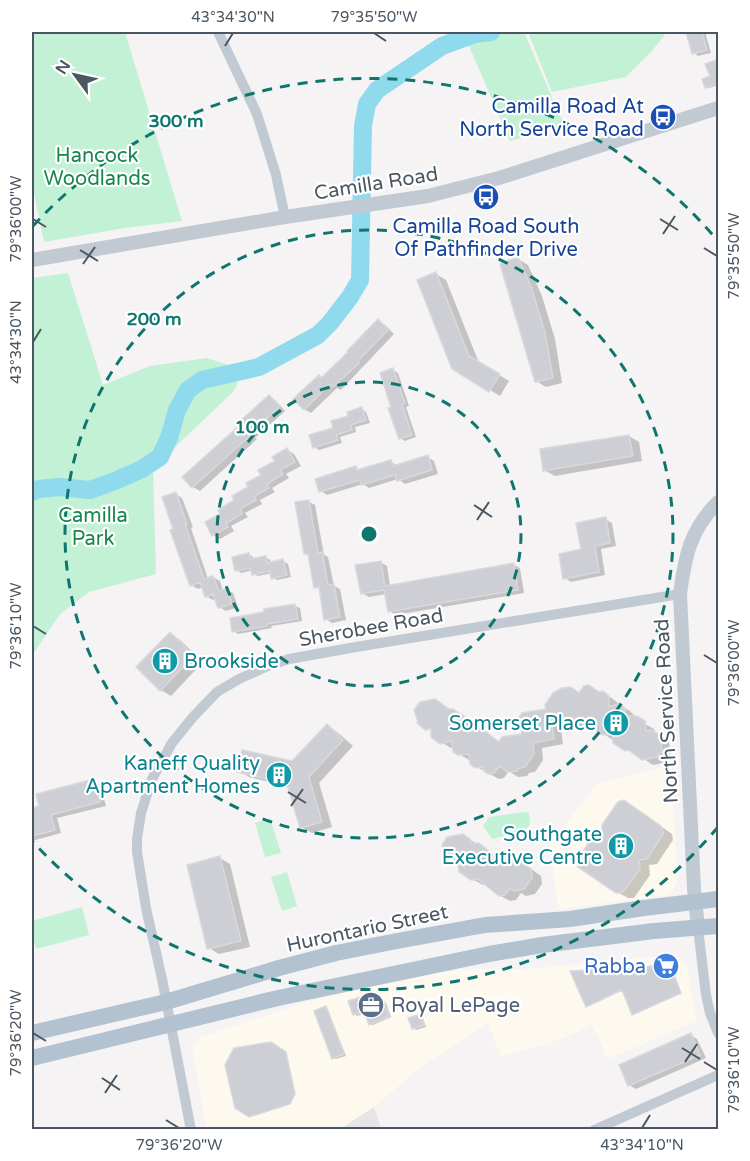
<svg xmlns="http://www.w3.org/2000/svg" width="750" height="1161" font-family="'Varela Round',sans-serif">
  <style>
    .commercial { fill: #fdf9ef }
    .education { fill: #e6e4e5 }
    .green { fill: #c3f1d5 }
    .shadow { fill: #0003 }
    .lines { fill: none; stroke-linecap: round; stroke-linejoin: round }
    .river { stroke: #90daee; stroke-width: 18 }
    .building { fill: #cdcfd5; stroke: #d7d9de; stroke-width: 1.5 }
    .minor { stroke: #c1cad2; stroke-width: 10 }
    .tertiary { stroke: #c1cad2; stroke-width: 14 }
    .primary { stroke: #b3c2d1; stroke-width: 16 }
    .ticks { fill: none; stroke: #4a5661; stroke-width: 2 }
    .ring { fill: none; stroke: #0f766e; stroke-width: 3; stroke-dasharray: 10 8 }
    .labels { text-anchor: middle; stroke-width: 4.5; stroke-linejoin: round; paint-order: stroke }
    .transit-label { font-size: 20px; fill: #164399; stroke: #fff; text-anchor: end }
    .park-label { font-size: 20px; fill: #17864f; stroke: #fff }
    .street-label { font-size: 20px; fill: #4a5661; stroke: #fff }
    .culture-label { font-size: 20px; fill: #0d838f; stroke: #fff; text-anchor: end }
    .shop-label { font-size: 20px; fill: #366cbe; stroke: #fff; text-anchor: end }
    .service-label { font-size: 20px; fill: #4e5e75; stroke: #fff; text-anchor: start }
    .centre { fill: #0f766e; stroke: #fff; stroke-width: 3 }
    .ring-label { font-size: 18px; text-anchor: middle; font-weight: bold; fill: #0f766e; stroke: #fff; stroke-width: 4.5; stroke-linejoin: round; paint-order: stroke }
    .neatline { fill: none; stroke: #4a5661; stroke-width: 2 }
    .ticks-label { font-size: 15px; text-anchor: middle; fill: #4a5661 }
  </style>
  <rect width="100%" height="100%" fill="#f5f3f3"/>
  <!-- commercial -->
  <path class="commercial" d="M672 765 677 883 669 895 558 909 550 846 596 784Z
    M677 955 686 964 697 1021 608 1059 592 1025 562 1039 501 1057 488 1023 423 1065 374 1107 341 1129H207L192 1048 198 1038 310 1001 393 981 463 969H528Z"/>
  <!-- education -->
  <path class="education" d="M374 1107 381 1129H341L349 1123Z"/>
  <!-- green -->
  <path class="green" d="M32 32H125L182 221 125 228 44 242 32 184Z
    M463 32H524L564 125 510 141Z
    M528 32H667L651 52 626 77 552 92Z
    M68 273 103 385 150 366 207 358 243 370 234 391 153 468 156 574 89 592 60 614 32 656V278Z
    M525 812 529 813 530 824 524 832 492 839 483 826 489 817Z
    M270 818 281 853 265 857 255 823Z
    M287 872 297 906 282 911 271 877Z
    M82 907 89 935 36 949 32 931V921Z"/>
  <!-- shadow -->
  <path class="shadow" d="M688 32H705L711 53 698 56 694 53Z
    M716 62 718 63V85L709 88 706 87Z
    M518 259 528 265 542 296 555 339 562 383 546 387 536 381Z
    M436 274 446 280 479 363 509 381 500 396 453 368Z
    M378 321 385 325 394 334 341 390 337 388 311 413 304 409 322 379Z
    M393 370 398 373 409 406 406 407 416 437 405 441 400 438 393 408Z
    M269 397 276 401 285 411 255 438 257 439 200 491 193 487 243 424Z
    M361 409 366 412 370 423 355 427 356 432 340 437 342 443 319 450 314 447 335 429Z
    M629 436 639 442 642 461 555 476 544 470Z
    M287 450 294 454 301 466 286 474 289 478 272 488 275 492 260 500 262 504 245 513 248 517 231 526 234 531 220 539 213 535 222 515 277 462Z
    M427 457 434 461 438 474 405 484 398 479 369 488 363 484 327 495 321 491 356 468 361 471 391 462 398 466Z
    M176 494 182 498 193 527 191 528 208 579 213 577 220 581 223 591 226 590 233 593 238 607 226 611 219 607 216 598 213 600 206 596 203 587 198 589 191 585 175 530Z
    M308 501 315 505 324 555 328 557 334 586 340 589 346 620 332 623 326 619 321 590 316 587 310 556 305 553Z
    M605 519 612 523 616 546 601 549 605 575 571 582 565 578Z
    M248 554 253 557 254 560 265 557 270 560 271 564 283 561 288 564 291 577 277 580 273 578 272 573 258 576 253 574V570L241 573 237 570Z
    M380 562 387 566 390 586 513 564 520 568 524 593 396 615 389 611 386 594 369 597 362 593Z
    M295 606 300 608 302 621 271 626 272 628 238 634 234 631Z
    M170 634 180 640 203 662 171 696 161 690Z
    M603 693 613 699 618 703V706L620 705 630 711 634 715V718L654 729 655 733 669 742 671 756 667 762 653 765 638 755H636L625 749 590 724 587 727 578 729 575 727 561 730 563 744 542 748 543 760 535 772 529 773 527 776 518 777 509 771 504 778 499 779 475 766 471 760H469L459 754 454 748H451L441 742 430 731 438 730 451 711 463 716 474 724 475 727 500 743 524 736 547 711 580 694Z
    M327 726 337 732 353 746 319 783 332 827 312 833 301 827 289 787 249 777 239 771 293 763Z
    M94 781 100 785 106 806 57 818 61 833 32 841V809L41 807Z
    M635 808 672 834 673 840 657 864 649 865 650 875 634 898H628L617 892Z
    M463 836 490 851 501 860 527 866 541 876 542 884 535 894 526 896 521 893 516 900 510 901 499 895 488 885H483L472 879 460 867 454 863Z
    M220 858 230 864 250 947 219 954 209 948Z
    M671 966 681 993 634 1014 624 989 587 1006 608 972Z
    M375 996 386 1003 391 1017 373 1025 370 1024 366 1013 357 1016 354 1014 361 998 364 1000Z
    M326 1008 328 1010 346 1056 336 1059 333 1058Z
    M421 1016 423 1018 426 1027 416 1030 413 1028Z
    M691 1035 697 1039 706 1058 636 1089 629 1085Z"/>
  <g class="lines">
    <!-- river -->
    <path class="river" d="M32 492 39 489 59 487 90 490 115 481 142 469 160 457 169 438 177 410 188 390 202 380 259 367 318 335 330 323 350 297 360 280 363 126 367 104 377 90 442 46 475 34 491 32"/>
  </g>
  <!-- building -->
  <path class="building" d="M686 32H702L707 50 692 54Z
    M716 60 718 67V83L705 88 702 79 710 76 705 64Z
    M518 257 532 289 545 333 553 378 535 382 500 264Z
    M436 272 469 356 500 374 489 392 452 369 417 280Z
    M378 319 388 330 358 361 359 363 333 387 330 384 304 410 293 399 319 375 321 378 348 352 347 351Z
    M393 368 405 403 402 404 412 435 399 439 388 408 391 407 380 373Z
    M269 395 280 406 250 434 251 435 192 488 182 477 241 424 239 422Z
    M362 407 366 420 351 425 352 430 336 435 338 440 313 448 309 435 333 428 331 421 348 416 347 412Z
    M629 435 633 456 543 471 540 449Z
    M287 448 295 462 280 470 283 474 267 484 269 488 255 496 256 500 240 509 242 514 226 523 228 527 212 536 205 522 220 514 218 510 234 500 232 496 248 487 246 483 261 475 258 470 275 461 272 457Z
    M428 455 432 470 397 481 395 475 361 485 360 480 319 492 315 479 356 466 357 470 391 460 393 466Z
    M176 492 187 524H185L204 579 213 576 219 591 227 588 232 604 218 608 213 594 205 597 200 582 190 586 170 530 173 529 162 497Z
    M309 500 318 553 322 552 328 585 334 584 340 617 324 620 319 587 314 588 308 554H304L295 502Z
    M606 517 610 543 595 546 599 572 563 579 559 554 581 549 576 523Z
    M249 553 250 559 266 556 267 563 283 559 287 575 271 579 270 571 252 575 250 568 235 571 232 557Z
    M381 561 385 586 514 563 518 590 388 612 384 590 361 594 355 565Z
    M295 604 298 619 267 624V626L232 632 230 618 264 612V609Z
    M170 632 194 656 160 691 136 667Z
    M589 685 599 692 603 691 609 696V707L620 703 625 708V716H637L645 721 646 731 652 730 660 735 662 750 657 757 642 760 629 750 625 751 613 743 612 734 602 735 580 718 577 722 567 724 564 722 552 725 554 739 533 743 534 754 525 767 519 768 517 771 507 772 500 766 494 773 488 774 484 771 483 767 475 768 470 764 469 754 458 755 453 752 452 741 440 744 431 737V729L425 730 417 723 418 722 414 710 420 702 435 699 449 709H453L465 717 466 727 477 725 499 742 502 737 522 734 519 717 522 713 546 709 545 705 553 693 562 688 571 687 579 693 584 686Z
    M327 724 343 740 309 777 322 822 300 828 287 784 237 772 242 750 292 761Z
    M94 779 100 802 51 815 55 830 32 836V808L39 806 36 794Z
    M624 800 662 827 663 834 647 859 639 860 640 869 623 892 616 893 578 867 577 861 595 833 602 832V825L618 802Z
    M463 834 470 839 471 844 479 843 498 859 505 857 509 860 516 858 531 869 532 878 524 889 514 891 510 888 505 895 499 896 478 879 471 880 459 872 458 865H453L444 858 442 845 447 837Z
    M220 856 241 941 207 949 187 865Z
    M670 964 681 993 632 1015 622 990 586 1007 570 971 607 969 608 971Z
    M376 994 377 997 380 996 381 1000H383L389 1016 369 1025 364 1011 353 1015 348 1001 361 997 362 999Z
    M326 1006 344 1054 332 1059 314 1011Z
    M421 1014 424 1025 412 1029 408 1018Z
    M691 1033 700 1055 628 1086 619 1065Z
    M271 1042 286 1052 295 1094 290 1104 249 1117 235 1108 225 1065 234 1048Z"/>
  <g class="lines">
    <!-- minor -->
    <path class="minor" d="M218 32 257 114 276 175 285 217
      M698 928 706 995 710 1013 718 1033
      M191 1130 162 979 146 908 137 852V839L141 813 152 779 172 743 193 717 217 692 239 679 268 666 289 659 356 647 680 594
      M594 1130 718 1075"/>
    <!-- tertiary -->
    <path class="tertiary" d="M32 260 285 217 428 196 499 178 718 108
      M698 928 694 889 680 594C685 556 690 530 718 502"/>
    <!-- primary -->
    <path class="primary" d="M32 1033 166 1002 279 968 336 953 397 941 485 925 570 919 644 908 718 899
      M32 1058 278 998 489 954 542 945 654 931 718 926"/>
  </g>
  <!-- ticks -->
  <path class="ticks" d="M374 33 386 41M225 46 233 33M33 219 46 227M660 219 678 230M663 234 675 216M704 248 717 256M80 250 98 261M83 264 95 247M33 342 41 329M474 505 492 517M477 520 489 502M33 626 46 634M704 655 717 663M288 792 306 803M291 806 303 789M33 1033 46 1041M682 1048 700 1059M685 1062 697 1044M704 1062 717 1070M102 1078 120 1090M105 1093 117 1075M166 1120 179 1128M642 1128 650 1115"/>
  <!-- distance rings -->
  <g class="ring">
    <circle cx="369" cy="534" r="152"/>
    <circle cx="369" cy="534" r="304"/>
    <path d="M718 827A456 456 0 0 1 33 842M33 226A456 456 0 0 1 718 241"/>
  </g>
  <!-- icons -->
  <defs>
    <symbol id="bus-disc" viewBox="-11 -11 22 22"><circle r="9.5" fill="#1a4fb4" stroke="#fff"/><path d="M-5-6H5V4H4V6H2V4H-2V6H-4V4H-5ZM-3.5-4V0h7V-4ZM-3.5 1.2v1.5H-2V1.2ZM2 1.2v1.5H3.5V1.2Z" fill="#fff"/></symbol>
    <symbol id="building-disc" viewBox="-11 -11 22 22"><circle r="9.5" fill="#0f9aa8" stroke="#fff"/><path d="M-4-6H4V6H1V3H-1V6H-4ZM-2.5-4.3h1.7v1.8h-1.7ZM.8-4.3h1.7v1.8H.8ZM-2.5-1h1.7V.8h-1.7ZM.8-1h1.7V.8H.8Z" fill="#fff"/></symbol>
    <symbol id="supermarket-disc" viewBox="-11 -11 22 22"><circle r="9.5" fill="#3f7fe0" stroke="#fff"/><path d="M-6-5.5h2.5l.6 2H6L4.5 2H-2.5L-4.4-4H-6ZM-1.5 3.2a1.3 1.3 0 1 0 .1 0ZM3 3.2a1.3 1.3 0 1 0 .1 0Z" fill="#fff"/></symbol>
    <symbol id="office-disc" viewBox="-11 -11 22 22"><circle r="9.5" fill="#5c6f8a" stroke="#fff"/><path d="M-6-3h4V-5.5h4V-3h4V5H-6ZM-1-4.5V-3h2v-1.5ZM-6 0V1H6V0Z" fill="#fff"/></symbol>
  </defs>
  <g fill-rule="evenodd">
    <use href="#bus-disc" x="648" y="102" width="30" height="30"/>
    <use href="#bus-disc" x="471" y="182" width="30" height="30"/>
    <use href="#building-disc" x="150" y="646" width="30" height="30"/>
    <use href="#building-disc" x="601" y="708" width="30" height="30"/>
    <use href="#building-disc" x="264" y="760" width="30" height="30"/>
    <use href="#building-disc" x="606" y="831" width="30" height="30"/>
    <use href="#supermarket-disc" x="651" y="951" width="30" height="30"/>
    <use href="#office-disc" x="356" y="990" width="30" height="30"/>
  </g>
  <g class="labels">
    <!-- transit labels -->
    <g class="transit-label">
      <text x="644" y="113">Camilla Road At<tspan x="644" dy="23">North Service Road</tspan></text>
      <text x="486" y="233" text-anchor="middle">Camilla Road South<tspan x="486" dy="23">Of Pathfinder Drive</tspan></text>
    </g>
    <!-- park labels -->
    <g class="park-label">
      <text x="97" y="162">Hancock<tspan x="97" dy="23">Woodlands</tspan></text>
      <text x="93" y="522">Camilla<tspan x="93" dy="23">Park</tspan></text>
    </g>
    <!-- street labels -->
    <g class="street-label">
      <text transform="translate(376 183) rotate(-9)" y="7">Camilla Road</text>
      <text transform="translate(371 627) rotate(-10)" y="7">Sherobee Road</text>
      <text transform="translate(666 711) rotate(-93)" y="7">North Service Road</text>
      <text transform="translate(367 928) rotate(-12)" y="7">Hurontario Street</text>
    </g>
    <!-- culture labels -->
    <g class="culture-label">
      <text x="184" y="668" text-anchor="start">Brookside</text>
      <text x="596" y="730">Somerset Place</text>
      <text x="260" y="770">Kaneff Quality<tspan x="260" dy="23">Apartment Homes</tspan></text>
      <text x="602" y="841">Southgate<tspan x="602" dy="23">Executive Centre</tspan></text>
    </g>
    <!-- shop labels -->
    <g class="shop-label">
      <text x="646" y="973">Rabba</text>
    </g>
    <!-- service labels -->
    <g class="service-label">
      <text x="391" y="1012">Royal LePage</text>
    </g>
  </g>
  <circle cx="369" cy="534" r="9" class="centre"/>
  <g class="ring-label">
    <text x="176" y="127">300 m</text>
    <text x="154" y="325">200 m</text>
    <text x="262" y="433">100 m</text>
  </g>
  <!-- border -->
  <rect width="750" height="1161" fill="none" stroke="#ffffff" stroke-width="66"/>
  <!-- north arrow -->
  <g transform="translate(75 75) rotate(303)" stroke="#ffffff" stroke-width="4.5" paint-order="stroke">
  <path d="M0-4.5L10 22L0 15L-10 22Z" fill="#4a5661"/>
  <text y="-9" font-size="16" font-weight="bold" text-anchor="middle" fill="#4a5661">N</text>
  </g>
  <rect x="33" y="33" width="684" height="1095" class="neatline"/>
  <g class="ticks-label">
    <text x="233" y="22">43°34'30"N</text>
    <text x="374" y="22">79°35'50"W</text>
    <text transform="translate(16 219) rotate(-90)" y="5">79°36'00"W</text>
    <text transform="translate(734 256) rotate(-90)" y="5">79°35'50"W</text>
    <text transform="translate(16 342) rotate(-90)" y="5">43°34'30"N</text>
    <text transform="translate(16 626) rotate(-90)" y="5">79°36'10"W</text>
    <text transform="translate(734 663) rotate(-90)" y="5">79°36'00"W</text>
    <text transform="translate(16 1033) rotate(-90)" y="5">79°36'20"W</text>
    <text transform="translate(734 1070) rotate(-90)" y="5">79°36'10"W</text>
    <text x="179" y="1150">79°36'20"W</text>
    <text x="642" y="1150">43°34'10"N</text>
  </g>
</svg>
